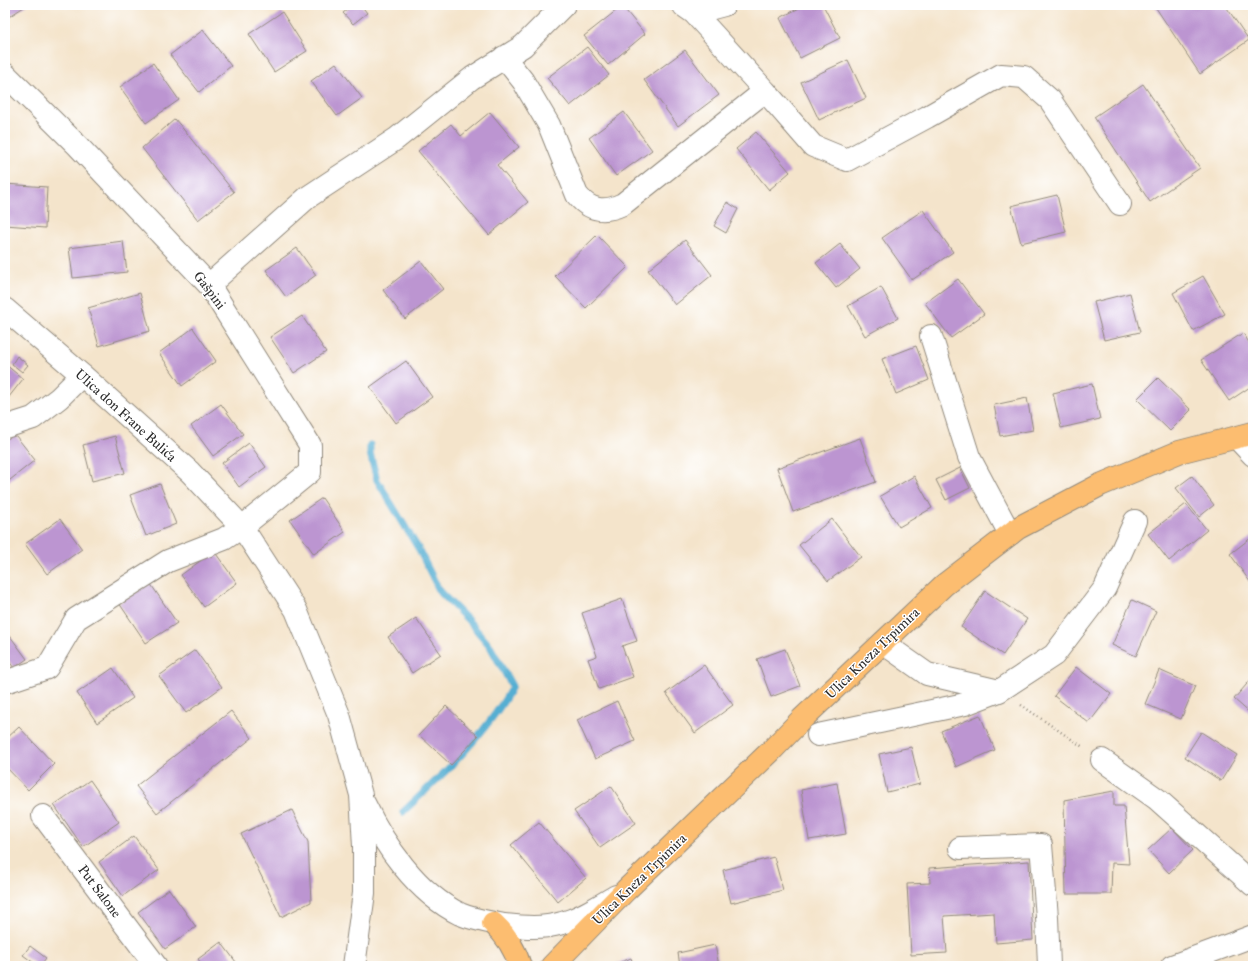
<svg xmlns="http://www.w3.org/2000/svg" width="1258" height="971" font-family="'IM FELL Great Primer',serif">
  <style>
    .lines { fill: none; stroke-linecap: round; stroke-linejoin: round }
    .stream { stroke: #54aed2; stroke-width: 7 }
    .building { fill: #bc95d1 }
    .minor-casing { stroke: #90887b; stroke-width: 24 }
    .major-casing { stroke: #90887b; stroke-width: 24 }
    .path { stroke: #90887b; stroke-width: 2.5; stroke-dasharray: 1 3; stroke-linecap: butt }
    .minor { stroke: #fff; stroke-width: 22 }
    .major { stroke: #fcbd6f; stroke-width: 22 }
    .labels { text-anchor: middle; stroke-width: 3; stroke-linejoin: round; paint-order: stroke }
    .street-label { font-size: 14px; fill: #2b2b2b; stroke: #fff }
  </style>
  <rect width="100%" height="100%" fill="#fff"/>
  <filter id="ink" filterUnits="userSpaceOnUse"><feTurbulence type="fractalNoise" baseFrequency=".025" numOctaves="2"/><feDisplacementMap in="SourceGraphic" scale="8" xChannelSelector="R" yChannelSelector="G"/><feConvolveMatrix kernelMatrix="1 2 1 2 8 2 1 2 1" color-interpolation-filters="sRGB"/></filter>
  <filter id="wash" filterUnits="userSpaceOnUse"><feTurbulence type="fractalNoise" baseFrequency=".012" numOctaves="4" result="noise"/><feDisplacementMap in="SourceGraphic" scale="16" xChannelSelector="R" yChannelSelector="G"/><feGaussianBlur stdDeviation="0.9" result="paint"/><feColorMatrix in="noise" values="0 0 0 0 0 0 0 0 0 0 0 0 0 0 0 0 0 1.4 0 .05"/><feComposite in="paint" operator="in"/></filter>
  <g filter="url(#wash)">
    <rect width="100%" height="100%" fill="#f4e4cb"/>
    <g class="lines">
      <!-- stream -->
      <path class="stream" d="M370 445V453L377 480 418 548 440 592 467 619 490 646 512 686C506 700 498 710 489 722 464 756 433 783 403 812"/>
    </g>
    <g id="blocks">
      <!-- building -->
      <path class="building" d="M5 5H27L7 18 5 15Z
        M353 5H361L367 13 353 24 343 13Z
        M805 5H823L840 38 800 58 780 18Z
        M1154 5H1225L1249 40 1200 74Z
        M622 6 645 34 608 65 584 36Z
        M282 12 307 51 274 72 249 34Z
        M203 30 231 66 199 92 170 55Z
        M587 47 609 75 570 106 547 78Z
        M685 50 719 95 678 126 644 80Z
        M848 60 866 98 819 120 801 82Z
        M153 63 179 100 146 123 120 87Z
        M336 63 362 98 337 116 311 81Z
        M1143 84 1200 168 1150 202 1094 117Z
        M490 112 519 147 497 165 528 202 489 235 418 151 451 124 461 136Z
        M624 112 652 150 616 176 589 138Z
        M175 119 234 192 198 220 142 148Z
        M756 132 790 172 769 190 736 149Z
        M5 184 47 187 45 228 5 225Z
        M1057 195 1066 232 1021 243 1011 206Z
        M727 202 738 209 726 233 714 226Z
        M923 210 953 252 912 280 882 238Z
        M597 235 628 267 586 308 555 276Z
        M685 240 712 275 675 305 648 270Z
        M123 241 127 272 73 278 69 248Z
        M840 244 860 269 836 288 816 263Z
        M297 248 316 275 286 297 266 270Z
        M421 261 443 289 405 319 383 290Z
        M1203 276 1225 314 1193 331 1173 293Z
        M958 279 984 314 951 338 925 303Z
        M881 287 898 318 865 336 848 306Z
        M140 293 150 331 99 346 88 308Z
        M1130 293 1140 332 1104 340 1094 302Z
        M302 316 326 352 294 373 270 337Z
        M193 328 216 361 182 386 159 353Z
        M1243 333 1253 349V385L1229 401 1201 360Z
        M916 346 929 380 896 394 882 359Z
        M17 356 28 365 22 372 12 364Z
        M406 361 432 397 396 423 370 387Z
        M5 364 23 379 5 402Z
        M1158 378 1191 410 1170 431 1137 399Z
        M1092 384 1100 419 1061 428 1053 393Z
        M1027 398 1033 430 1000 436 994 405Z
        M221 404 243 434 213 456 191 426Z
        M12 431 35 460 5 484V437Z
        M115 436 125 473 92 481 83 445Z
        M860 438 876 482 793 512 777 468Z
        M249 443 266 467 239 487 222 463Z
        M960 468 970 488 946 500 936 480Z
        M914 476 932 508 899 527 880 496Z
        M1192 476 1214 505 1199 517 1176 488Z
        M160 484 176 524 146 536 130 495Z
        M322 498 345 532 314 554 290 520Z
        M1186 504 1207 530 1169 561 1148 534Z
        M60 519 82 549 47 574 25 544Z
        M832 519 861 557 828 581 799 545Z
        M1252 537 1253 538V586L1230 554Z
        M214 551 237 583 204 607 181 575Z
        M150 583 177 623 146 643 119 603Z
        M985 591 1027 619 1003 655 961 627Z
        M622 599 637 641 622 646 633 677 599 689 588 659 597 656 582 613Z
        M1132 600 1156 611 1136 656 1112 645Z
        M416 618 441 654 412 673 388 637Z
        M10 636 27 659 14 668 5 656V640Z
        M785 649 800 686 771 697 757 659Z
        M195 650 222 687 186 713 159 676Z
        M704 665 733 705 695 733 666 693Z
        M1076 667 1111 694 1089 723 1054 696Z
        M113 668 133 698 97 723 77 693Z
        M1159 670 1195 686 1181 719 1145 704Z
        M1253 677V716L1234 699Z
        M617 701 635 741 595 759 577 720Z
        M446 706 478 736 451 765 419 735Z
        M231 711 252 738 157 813 136 786Z
        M980 715 995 750 956 767 941 731Z
        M19 727 54 764 28 790 5 766V740Z
        M1201 732 1237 755 1221 781 1185 757Z
        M911 747 920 784 887 792 879 754Z
        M90 780 119 822 83 847 54 805Z
        M837 783 846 834 809 840 801 790Z
        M611 786 636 823 600 848 574 811Z
        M1114 791V806H1124L1129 864 1112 863 1111 894H1066L1064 800Z
        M292 810 308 842 311 902 281 917 241 834Z
        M539 822 586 878 558 902 511 845Z
        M1172 828 1193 850 1169 873 1148 850Z
        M134 836 159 870 123 896 99 862Z
        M774 857 783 890 731 903 723 870Z
        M1029 861 1033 940 996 943 994 913 944 916 947 953 911 955 907 884 930 883 929 868Z
        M169 889 196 927 165 949 138 912Z
        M221 942 239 966H203L198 959Z
        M715 945 719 966H680L678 953Z
        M30 946 46 958 40 966H38L23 955Z
        M631 958 634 966H611Z"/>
    </g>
  </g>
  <g filter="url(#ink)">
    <use href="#blocks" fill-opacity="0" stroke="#90887b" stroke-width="1"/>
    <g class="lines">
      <defs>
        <path id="minor" d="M684 6 694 13 724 5
          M504 57 523 81 549 125 577 195C590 211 604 213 623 204L765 91 694 13
          M5 74 78 146 209 285 310 445V472L242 527 224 539 168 561 76 619 47 668 5 682
          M765 91 813 146 847 160 927 117 1001 75 1024 77 1050 100 1120 204
          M209 285 308 197 396 139 472 78 523 46 564 5
          M5 309 82 375 190 472 242 527 296 610 339 715 361 795 364 846V893L354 966
          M931 336 969 457 1010 534
          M5 427 33 418 59 398 82 375
          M1237 438 1253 455
          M883 643 927 674 999 691
          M818 735 965 704 999 691 1054 655 1105 588 1135 521
          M1102 760 1157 799 1253 885
          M364 803C384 845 417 893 460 914 474 920 489 922 504 925 523 927 543 929 562 923 581 918 599 906 616 896
          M43 816 156 966
          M960 848 1041 845 1047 917 1049 966
          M1172 966 1253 936"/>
        <path id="major" d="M493 923C506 935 515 949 520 966
          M552 966 626 890 771 751 802 719 944 585 1018 528 1100 485 1179 452 1253 433"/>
      </defs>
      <!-- minor casing -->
      <use href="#minor" class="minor-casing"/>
      <!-- major casing -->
      <use href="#major" class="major-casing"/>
      <!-- path -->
      <path class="path" d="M1021 705 1083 747"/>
      <!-- minor -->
      <use href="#minor" class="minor"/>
      <!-- major -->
      <use href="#major" class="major"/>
    </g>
  </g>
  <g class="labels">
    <!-- street labels -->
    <g class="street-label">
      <text transform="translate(210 290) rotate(53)" y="5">Gašpini</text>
      <text transform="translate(126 415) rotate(42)" y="5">Ulica don Frane Bulića</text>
      <text transform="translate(872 653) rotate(-44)" y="5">Ulica Kneza Trpimira</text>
      <text transform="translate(639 879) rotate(-44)" y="5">Ulica Kneza Trpimira</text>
      <text transform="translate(100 891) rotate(53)" y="5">Put Salone</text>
    </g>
  </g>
  <!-- margin -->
  <rect width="1258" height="971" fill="none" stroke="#fff" stroke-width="20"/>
</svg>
